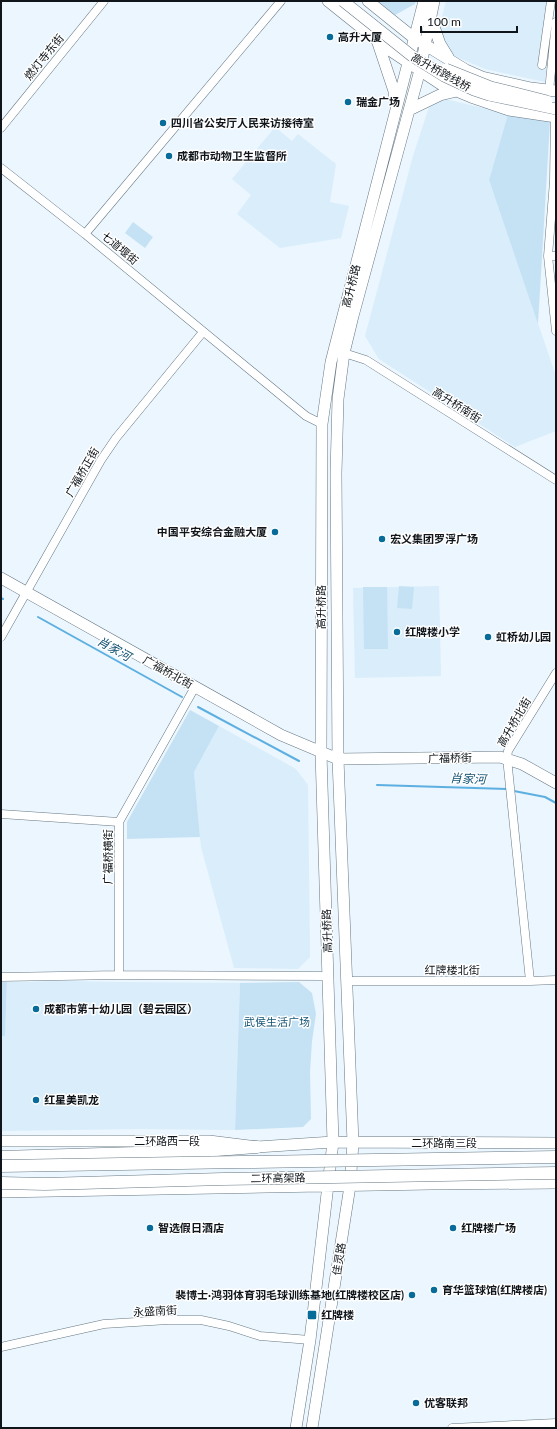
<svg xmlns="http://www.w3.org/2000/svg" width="557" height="1429" font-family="Lato,'Noto Sans SC',sans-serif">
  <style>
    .built { fill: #d9edfb }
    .green { fill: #c5e2f5 }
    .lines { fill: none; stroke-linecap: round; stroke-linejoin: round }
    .stream { stroke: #5cafe0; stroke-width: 2 }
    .minor-casing { stroke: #677883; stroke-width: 9 }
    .major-casing { stroke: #677883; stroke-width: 12 }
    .highway-casing { stroke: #677883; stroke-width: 13 }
    .minor { stroke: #fff; stroke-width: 8 }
    .major { stroke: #fff; stroke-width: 11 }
    .highway { stroke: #fff; stroke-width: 12 }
    .major-bridge-casing { stroke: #677883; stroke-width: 12; stroke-linecap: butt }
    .highway-bridge-casing { stroke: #677883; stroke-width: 13; stroke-linecap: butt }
    .major-bridge { stroke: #fff; stroke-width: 11 }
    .highway-bridge { stroke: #fff; stroke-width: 12 }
    .poi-dot { fill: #076c9a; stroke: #fff; stroke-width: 1.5 }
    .labels { text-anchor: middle; stroke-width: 3; stroke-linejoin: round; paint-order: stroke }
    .poi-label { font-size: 11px; font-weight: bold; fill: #0f151a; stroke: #fff; text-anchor: start }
    .street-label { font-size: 11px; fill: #0f151a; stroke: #fff }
    .park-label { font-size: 11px; fill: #135375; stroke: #fff }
    .water-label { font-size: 12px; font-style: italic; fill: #0f5072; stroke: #fff }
  </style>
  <rect width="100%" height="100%" fill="#ebf6fe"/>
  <!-- built -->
  <path class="built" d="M446 1H553L545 82 485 69 450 54 438 32Z
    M445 99 508 114 489 180 556 376V431L515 447 379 359 365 336 413 156 429 107Z
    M275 127 292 141 298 134 336 164 330 202 349 206 341 238 280 248 237 214 251 195 232 179Z
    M439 586 441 676 355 678 353 588Z
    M219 726 296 769 308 785 310 957 298 969 234 968 201 847 194 772Z
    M67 981 117 982 240 983 235 1130 139 1129 1 1131V1036L5 1035 7 982Z"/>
  <!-- green -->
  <path class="green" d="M377 1H416L415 4 395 15Z
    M508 114 550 122 538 324 489 180Z
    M133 222 153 237 145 248 125 233Z
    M399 586 414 587 412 609 397 608Z
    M363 587H387L388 649H364Z
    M190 710 219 726 194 772 200 837 127 839V822Z
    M1 982H7L5 1036H1Z
    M299 982 312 993 316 1014 312 1041 310 1072 311 1119 303 1127 235 1130 240 983Z"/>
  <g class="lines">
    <!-- stream -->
    <path class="stream" d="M1 598 3 599
      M38 617 182 697
      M198 707 299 761
      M377 785 507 789
      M514 791 545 797 556 803"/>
    <defs>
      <path id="minor" d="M281 1 85 234 306 416 322 424
        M542 65 551 1
        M549 91 556 22
        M555 117 554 181 548 256 556 331
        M1 128 104 1
        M1 168 85 234
        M548 256H556
        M344 353 366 360 556 480
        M1 637 101 460 116 438 203 332
        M1 814 119 822
        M119 975V822L195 687
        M1 977 119 975 329 976
        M348 981H530L556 980
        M530 981 507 758 508 751 556 673
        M1 1347 104 1324 168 1320H201L229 1326 260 1336 310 1340
        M452 1428 556 1423"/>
      <path id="major" d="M328 1 388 49 442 85 471 97 509 110 556 117
        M368 1 414 38 466 70 482 77 531 88 556 91
        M431 18 440 44 448 57
        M377 40 394 91 395 103
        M409 110 440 95 457 91
        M1 578 281 735 338 759 500 757 522 764 556 783
        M1 1141H209L257 1147 333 1142 556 1143
        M1 1192 430 1184 556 1183
        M296 1428 310 1340 333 1142 321 753 322 424 331 362 424 1
        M312 1428 350 1186 353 1143 338 759 336 473 338 399 344 353 353 316 420 70 434 1"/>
      <path id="highway" d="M1 1157 204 1151 257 1147"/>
    </defs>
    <!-- minor casing -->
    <use href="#minor" class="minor-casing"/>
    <!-- major casing -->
    <use href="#major" class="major-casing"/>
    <!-- highway casing -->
    <use href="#highway" class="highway-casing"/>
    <!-- minor -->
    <use href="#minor" class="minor"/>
    <!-- major -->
    <use href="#major" class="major"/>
    <!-- highway -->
    <use href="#highway" class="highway"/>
    <defs>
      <path id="major-bridge" d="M343 1 412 56 444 76 474 90 489 95 556 109
        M446 69 491 87 547 101"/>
      <path id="highway-bridge" d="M1 1166 556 1157
        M1 1183 45 1184 223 1179 556 1173"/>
    </defs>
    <!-- major-bridge casing -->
    <use href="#major-bridge" class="major-bridge-casing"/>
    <!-- highway-bridge casing -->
    <use href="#highway-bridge" class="highway-bridge-casing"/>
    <!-- major-bridge -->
    <use href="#major-bridge" class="major-bridge"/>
    <!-- highway-bridge -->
    <use href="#highway-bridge" class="highway-bridge"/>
  </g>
  <!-- markers -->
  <g class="poi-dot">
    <circle cx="330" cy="37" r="4"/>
    <circle cx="348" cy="102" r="4"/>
    <circle cx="163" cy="123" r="4"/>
    <circle cx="169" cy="156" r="4"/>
    <circle cx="275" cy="532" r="4"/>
    <circle cx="382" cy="539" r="4"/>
    <circle cx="397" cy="632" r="4"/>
    <circle cx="488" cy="637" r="4"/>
    <circle cx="36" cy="1009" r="4"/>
    <circle cx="36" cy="1100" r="4"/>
    <circle cx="150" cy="1228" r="4"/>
    <circle cx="453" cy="1228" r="4"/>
    <circle cx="434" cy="1290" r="4"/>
    <circle cx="412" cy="1295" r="4"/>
    <rect x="307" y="1310" width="10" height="10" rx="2"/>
    <circle cx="416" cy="1403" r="4"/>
  </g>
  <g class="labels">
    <!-- poi labels -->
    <g class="poi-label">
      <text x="338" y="41">高升大厦</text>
      <text x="356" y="106">瑞金广场</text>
      <text x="171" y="127">四川省公安厅人民来访接待室</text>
      <text x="177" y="160">成都市动物卫生监督所</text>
      <text x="267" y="536" text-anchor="end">中国平安综合金融大厦</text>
      <text x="390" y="543">宏义集团罗浮广场</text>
      <text x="405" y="636">红牌楼小学</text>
      <text x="496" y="641">虹桥幼儿园</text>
      <text x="44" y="1013">成都市第十幼儿园（碧云园区）</text>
      <text x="44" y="1104">红星美凯龙</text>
      <text x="158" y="1232">智选假日酒店</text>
      <text x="461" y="1232">红牌楼广场</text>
      <text x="442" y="1294">育华篮球馆(红牌楼店)</text>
      <text x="404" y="1299" text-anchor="end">裴博士·鸿羽体育羽毛球训练基地(红牌楼校区店)</text>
      <text x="321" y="1319">红牌楼</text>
      <text x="424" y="1407">优客联邦</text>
    </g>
    <!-- street labels -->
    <g class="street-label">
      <text transform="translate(44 57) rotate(-51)" y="4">燃灯寺东街</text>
      <text transform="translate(441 72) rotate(29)" y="4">高升桥跨线桥</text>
      <text transform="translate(120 248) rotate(40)" y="4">七道堰街</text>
      <text transform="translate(351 286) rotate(-76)" y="4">高升桥路</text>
      <text transform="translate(457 405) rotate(32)" y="4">高升桥南街</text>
      <text transform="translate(82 472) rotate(-60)" y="4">广福桥正街</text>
      <text transform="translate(321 607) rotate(-90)" y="4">高升桥路</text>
      <text transform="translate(168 672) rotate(29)" y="4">广福桥北街</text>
      <text transform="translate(514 722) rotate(-60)" y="4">高升桥北街</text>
      <text transform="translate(450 758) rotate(-1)" y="4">广福桥街</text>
      <text transform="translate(108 857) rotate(-90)" y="4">广福桥横街</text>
      <text transform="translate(327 931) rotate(-92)" y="4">高升桥路</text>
      <text x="452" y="974">红牌楼北街</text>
      <text x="167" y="1145">二环路西一段</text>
      <text x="444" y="1147">二环路南三段</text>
      <text transform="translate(278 1178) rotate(-1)" y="4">二环高架路</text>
      <text transform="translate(339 1259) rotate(-81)" y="4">佳灵路</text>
      <text transform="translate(155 1311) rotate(-3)" y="4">永盛南街</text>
    </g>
    <!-- park labels -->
    <g class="park-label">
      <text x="277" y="1026">武侯生活广场</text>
    </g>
    <!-- water labels -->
    <g class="water-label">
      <text transform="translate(114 649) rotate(29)" y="4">肖家河</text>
      <text transform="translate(468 779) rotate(2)" y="4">肖家河</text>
    </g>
  </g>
  <!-- border -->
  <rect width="557" height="1429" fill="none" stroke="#0f151a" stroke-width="4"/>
  <!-- scale -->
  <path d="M421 26v6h96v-6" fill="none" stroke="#0f151a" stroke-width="2"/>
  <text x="427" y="26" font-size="12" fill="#0f151a" stroke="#ffffff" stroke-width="3" paint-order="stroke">100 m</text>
</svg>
